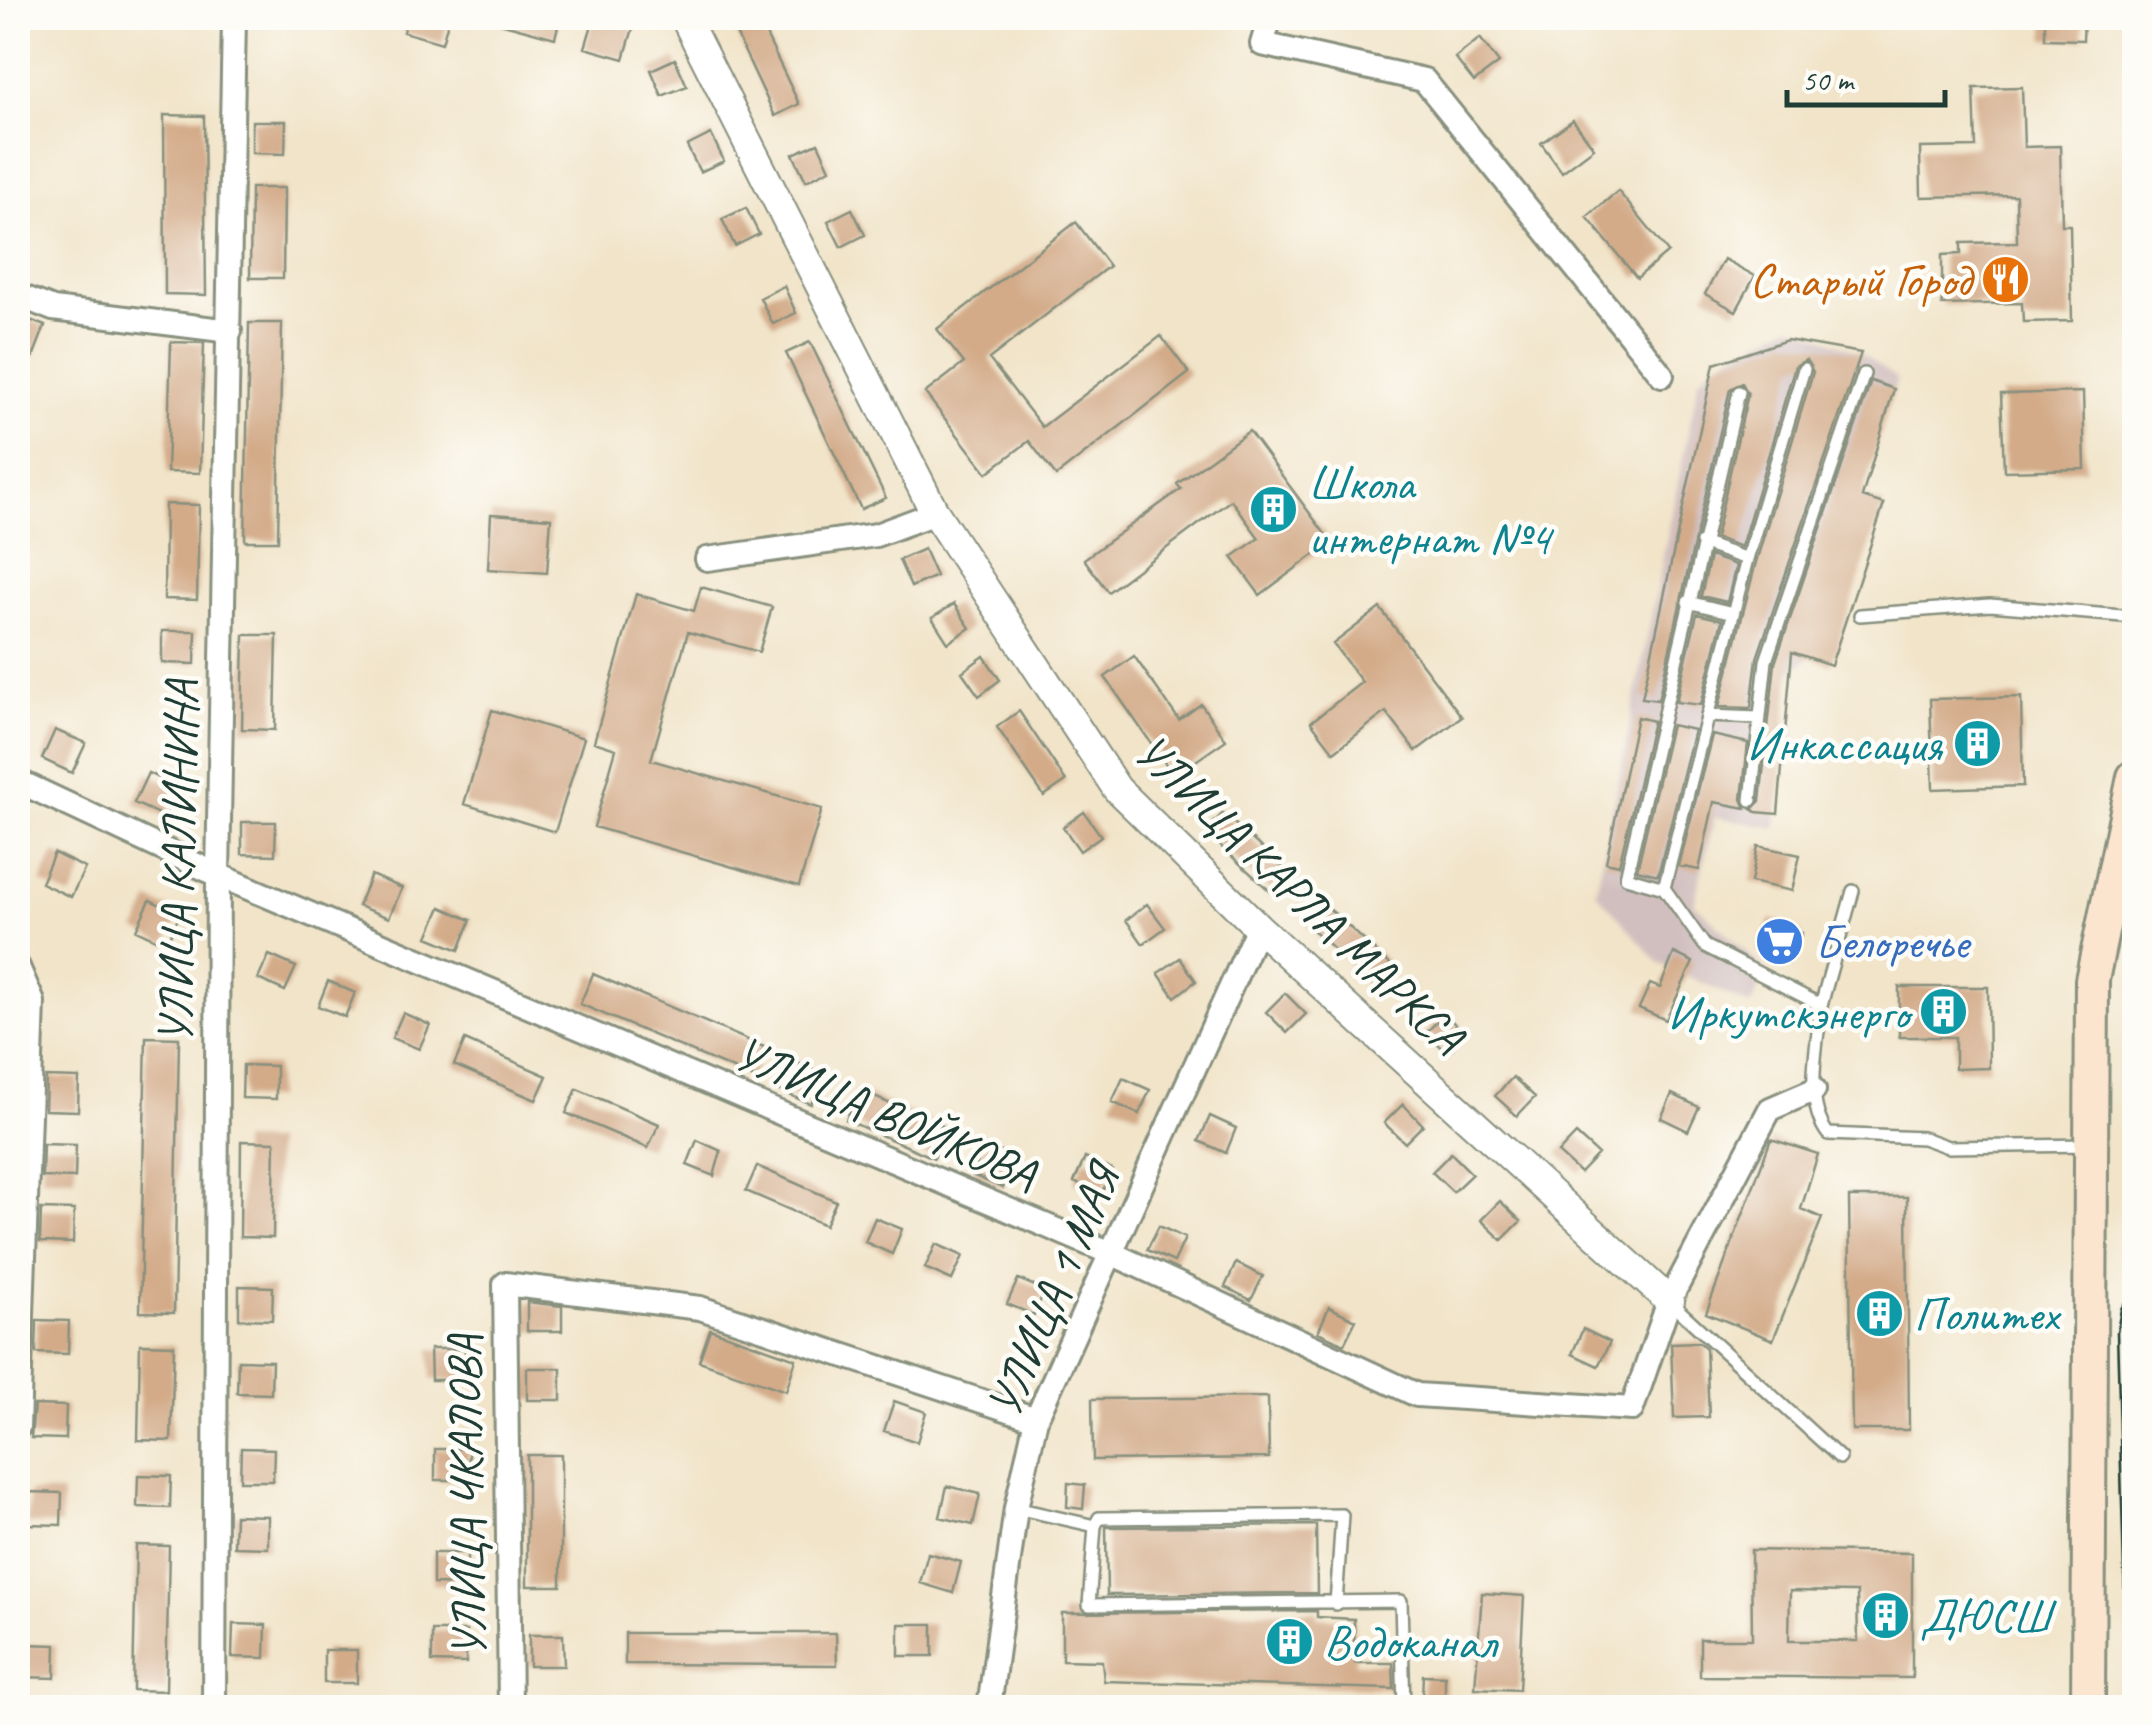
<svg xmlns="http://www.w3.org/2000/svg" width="2152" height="1725" font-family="Caveat,sans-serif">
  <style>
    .industrial { fill: #d1bfbf }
    .building { fill: #d3ab89; fill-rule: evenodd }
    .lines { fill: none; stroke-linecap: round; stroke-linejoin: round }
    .service-casing { stroke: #88907e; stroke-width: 16 }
    .minor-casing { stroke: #88907e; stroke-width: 28 }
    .tertiary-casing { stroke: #88907e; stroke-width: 32 }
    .secondary-casing { stroke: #88907e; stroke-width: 38 }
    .service { stroke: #fff; stroke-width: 11 }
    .minor { stroke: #fff; stroke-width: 22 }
    .tertiary { stroke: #fff; stroke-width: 28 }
    .secondary { stroke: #fce5cf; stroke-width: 32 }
    .tram { stroke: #1f3d34; stroke-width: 2.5 }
    .labels { text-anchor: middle; stroke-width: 9; stroke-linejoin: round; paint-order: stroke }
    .food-label { font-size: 48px; fill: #c56008; stroke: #fdfcf7; text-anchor: end }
    .culture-label { font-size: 48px; fill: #0d838f; stroke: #fdfcf7; text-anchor: start }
    .street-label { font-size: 48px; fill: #1f3d34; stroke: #fdfcf7 }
    .shop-label { font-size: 48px; fill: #366cbe; stroke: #fdfcf7; text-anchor: start }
  </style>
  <rect width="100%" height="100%" fill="#fdfcf7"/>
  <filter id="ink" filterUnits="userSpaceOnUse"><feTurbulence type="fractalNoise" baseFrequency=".01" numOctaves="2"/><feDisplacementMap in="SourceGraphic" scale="20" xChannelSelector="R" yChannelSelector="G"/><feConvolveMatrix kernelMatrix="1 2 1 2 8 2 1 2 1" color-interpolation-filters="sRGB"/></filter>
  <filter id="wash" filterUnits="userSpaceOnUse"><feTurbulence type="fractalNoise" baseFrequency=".0048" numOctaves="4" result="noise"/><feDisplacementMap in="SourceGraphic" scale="40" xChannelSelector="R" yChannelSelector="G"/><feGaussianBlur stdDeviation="2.25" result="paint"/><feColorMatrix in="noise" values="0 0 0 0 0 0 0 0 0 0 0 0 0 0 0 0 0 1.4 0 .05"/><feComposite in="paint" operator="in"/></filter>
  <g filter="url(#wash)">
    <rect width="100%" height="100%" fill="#f1e4c9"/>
    <!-- industrial -->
    <path class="industrial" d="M1792 324 1861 353 1897 379 1809 658 1790 673 1776 828 1715 817 1694 903 1766 971 1751 1006 1658 962 1596 892 1699 379 1714 364Z"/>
    <g id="blocks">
      <!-- building -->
      <path class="building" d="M407 18H449L442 43 403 32Z
        M501 18H560L555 38 500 23Z
        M594 18H636L624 59 585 48Z
        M748 18H758L799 104 775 116 732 25Z
        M2045 18H2084L2083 40 2045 39Z
        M1480 38 1499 63 1474 82 1455 58Z
        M675 59 687 86 662 96 651 70Z
        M2022 87 2024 147 2060 146 2062 225H2070L2072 321 2023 322 2022 303 1942 305V255L1961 254V243L2017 242 2016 195 1921 197 1920 148 1976 147 1974 88Z
        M164 115 204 116 206 295 165 294Z
        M1573 120 1594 148 1562 172 1541 143Z
        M252 121H286L285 154 252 153Z
        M711 134 724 161 700 172 687 146Z
        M818 143 830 169 806 181 793 154Z
        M251 188H284L283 278H250Z
        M1618 191 1668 252 1637 278 1587 217Z
        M746 208 759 234 735 246 722 219Z
        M852 209 865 235 841 247 828 221Z
        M1076 222 1109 266 989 359 1042 427 1161 336 1189 373 1056 476 1029 441 987 473 925 393 964 363 937 329Z
        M1724 259 1755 276 1736 311 1705 294Z
        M784 286 796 313 773 324 760 298Z
        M18 315 45 326 33 357 18 351Z
        M249 323H282L278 541H245Z
        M1787 340 1861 353 1757 658 1751 708 1719 707 1756 562 1813 372 1806 360 1795 366 1741 547 1715 538 1748 394 1742 383 1730 389 1658 700 1642 698 1714 364Z
        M171 342 204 343 200 473 167 472Z
        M810 342 886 498 861 509 786 353Z
        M1871 381 1894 389 1862 497 1884 504 1831 665 1792 652 1778 814 1756 812 1752 809 1760 801 1775 663Z
        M2083 392 2085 469 2004 471 2001 394Z
        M1249 431 1331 542 1260 595 1232 557 1259 538 1231 500 1108 592 1084 559 1181 489 1177 484Z
        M165 504 199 505 197 600 164 599Z
        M491 514 551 518 547 573 488 569Z
        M924 549 936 576 911 587 899 560Z
        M1710 556 1736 565 1727 602 1701 596Z
        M701 587 772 607 759 652 688 632 651 760 822 809 799 886 594 827 616 749 594 742 636 594 694 611Z
        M954 604 970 628 948 643 932 618Z
        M1380 608 1462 717 1416 751 1386 712 1334 752 1311 722 1362 682 1333 644Z
        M1697 614 1722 620 1701 705 1676 702Z
        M162 631H196L195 664 162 663Z
        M244 635H277L275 730 242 729Z
        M984 656 1000 680 979 696 962 672Z
        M1134 656 1179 720 1201 704 1226 740 1174 776 1105 677Z
        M2021 697 2023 786 1933 789 1930 699Z
        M492 710 584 738 555 832 464 804Z
        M1019 711 1066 781 1044 796 997 727Z
        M1637 717 1653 721 1619 865 1606 862Z
        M1671 725 1694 730 1658 875 1637 870Z
        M55 730 86 743 72 773 42 759Z
        M1712 735 1748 743 1742 799 1746 808 1714 802 1699 870 1679 866Z
        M148 773 178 787 165 817 134 803Z
        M1084 812 1101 836 1080 851 1063 827Z
        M1223 813 1289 873 1271 892 1205 832Z
        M242 822H276L275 855 242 854Z
        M1758 846 1800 855 1792 891 1751 882Z
        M54 853 85 868 71 897 41 883Z
        M371 875 402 888 389 918 358 906Z
        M150 900 180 914 166 944 136 930Z
        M1147 904 1165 928 1143 944 1126 920Z
        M1324 904 1390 964 1372 984 1306 924Z
        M441 907 471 920 459 950 428 937Z
        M1771 919 1802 933 1789 963 1758 950Z
        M1674 953 1693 962 1666 1020 1639 1008 1650 984 1660 988Z
        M269 955 296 967 285 991 258 979Z
        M1180 958 1196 981 1175 997 1158 973Z
        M593 974 764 1047 752 1077 580 1004Z
        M328 981 355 993 345 1017 318 1006Z
        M1899 987H1988L1989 1068 1955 1069V1037H1899Z
        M1285 993 1306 1014 1287 1033 1266 1012Z
        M403 1013 430 1025 419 1049 392 1038Z
        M1444 1014 1466 1034 1448 1053 1426 1033Z
        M146 1037 179 1038 174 1313 140 1312Z
        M465 1040 547 1076 536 1100 454 1065Z
        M793 1061 824 1074 811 1104 780 1091Z
        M243 1065 276 1066V1099L242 1098Z
        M46 1077 79 1078 78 1111 45 1110Z
        M1513 1077 1535 1097 1517 1116 1495 1096Z
        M1123 1078 1150 1090 1139 1114 1112 1102Z
        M577 1089 659 1124 648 1148 566 1113Z
        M858 1090 947 1128 934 1158 846 1120Z
        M1672 1094 1699 1107 1688 1131 1661 1118Z
        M1403 1104 1423 1125 1405 1143 1384 1123Z
        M1210 1116 1236 1128 1226 1153 1199 1141Z
        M1576 1134 1598 1154 1580 1173 1558 1153Z
        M1771 1139 1818 1154 1801 1209 1822 1218 1773 1340 1706 1313Z
        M697 1140 721 1151 714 1176 687 1165Z
        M241 1141 275 1142 273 1238 240 1237Z
        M43 1144 76 1145 75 1178 42 1177Z
        M985 1145 1016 1158 1003 1188 972 1175Z
        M1451 1153 1472 1174 1453 1192 1432 1172Z
        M1085 1158 1112 1170 1101 1194 1074 1182Z
        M757 1166 836 1201 825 1225 746 1191Z
        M1849 1197H1907L1909 1430H1852Z
        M1500 1201 1521 1221 1502 1240 1481 1220Z
        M41 1209 74 1210 73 1243 40 1242Z
        M875 1218 902 1229 892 1254 865 1242Z
        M1159 1226 1185 1238 1174 1262 1147 1250Z
        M936 1244 963 1256 952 1280 925 1268Z
        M1236 1263 1263 1276 1251 1300 1225 1287Z
        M1018 1279 1045 1290 1034 1315 1007 1304Z
        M239 1286 273 1287 272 1320 239 1319Z
        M527 1302 562 1306V1331H527Z
        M1329 1307 1356 1320 1344 1344 1318 1332Z
        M37 1320 69 1321 68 1354 36 1353Z
        M710 1329 796 1359 786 1391 699 1361Z
        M1583 1329 1610 1342 1598 1366 1572 1354Z
        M1699 1342 1706 1348 1709 1417 1674 1418 1671 1343Z
        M140 1344 174 1345 171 1441 138 1440Z
        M430 1349H465V1380H431Z
        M238 1360 272 1361 271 1394 237 1393Z
        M527 1368H561V1400H527Z
        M1268 1397 1269 1458 1093 1460 1092 1399Z
        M894 1401 926 1412 917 1442 884 1431Z
        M34 1405 66 1406 65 1439 31 1438Z
        M241 1448 274 1449 273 1481H240Z
        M435 1449H469V1480H435Z
        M527 1455H561V1586H527Z
        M138 1475 171 1476 170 1508 137 1507Z
        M1068 1483 1085 1485 1083 1509 1067 1507Z
        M947 1486 980 1494 973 1525 940 1517Z
        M29 1492 62 1493 61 1525 27 1524Z
        M235 1515 268 1516V1548L234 1547Z
        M1316 1525 1317 1593 1107 1595 1106 1527Z
        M136 1545 169 1546 166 1691 133 1690Z
        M1751 1550 1912 1553V1678L1700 1676V1639H1752ZM1790 1591 1857 1592 1858 1641H1789Z
        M433 1553H467V1585L433 1584Z
        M928 1553 961 1562 953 1593 920 1583Z
        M1482 1593 1524 1596 1519 1690 1475 1688Z
        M1317 1611V1617L1354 1619 1355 1663H1393L1394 1689 1104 1681 1102 1661 1062 1660V1613Z
        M233 1624 266 1625 265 1658 232 1657Z
        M899 1624H933V1656H899Z
        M432 1631H466V1663L432 1662Z
        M625 1633H836L837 1665 625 1664Z
        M529 1635H563L564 1666H529Z
        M23 1644 56 1645 55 1678 22 1677Z
        M324 1650H357V1683H324Z
        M1423 1675 1445 1676V1698L1422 1697Z"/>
    </g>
  </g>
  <g filter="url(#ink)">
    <use href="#blocks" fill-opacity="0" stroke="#88907e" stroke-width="2.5"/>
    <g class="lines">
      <defs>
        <path id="service" d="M1804 369 1747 559 1664 888 1705 946 1821 1005C1818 1044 1803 1102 1828 1134L1923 1138 1948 1147 2088 1145
          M1701 543 1747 559
          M1688 602 1733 613
          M1860 615 1990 605 2134 617
          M1707 716 1759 718
          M1751 800 1766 661 1864 374
          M1664 888 1626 877 1739 392
          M1821 1005 1853 891
          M1670 1302 1840 1458
          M1016 1508 1095 1526
          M1336 1604 1342 1515 1099 1518 1095 1526 1089 1605 1401 1601 1404 1708"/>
        <path id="minor" d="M1270 18 1262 44 1424 80 1662 375
          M18 295 53 309 230 331
          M707 559 876 535 935 513
          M18 781 218 875 1113 1254 1417 1395 1632 1409 1669 1301 1770 1109 1814 1090
          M18 967 33 1002 18 1427
          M18 1706 29 1708
          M214 1708 218 875 234 18
          M510 1708 505 1284 700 1308 1036 1419
          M989 1708 1016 1508 1036 1419 1258 927"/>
        <path id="tertiary" d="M685 18 935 513 1117 789 1258 927 1669 1301"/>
        <path id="secondary" d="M2088 1708 2092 980 2134 777"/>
      </defs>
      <!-- service casing -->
      <use href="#service" class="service-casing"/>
      <!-- minor casing -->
      <use href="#minor" class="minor-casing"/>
      <!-- tertiary casing -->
      <use href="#tertiary" class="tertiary-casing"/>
      <!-- secondary casing -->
      <use href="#secondary" class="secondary-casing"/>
      <!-- service -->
      <use href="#service" class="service"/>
      <!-- minor -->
      <use href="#minor" class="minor"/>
      <!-- tertiary -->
      <use href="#tertiary" class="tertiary"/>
      <!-- secondary -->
      <use href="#secondary" class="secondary"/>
      <!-- tram -->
      <path class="tram" d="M2128 1708 2117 1332 2121 1309 2134 1287"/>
    </g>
  </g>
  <!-- icons -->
  <defs>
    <symbol id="restaurant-disc" viewBox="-11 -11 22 22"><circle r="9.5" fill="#e8710a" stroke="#fdfcf7"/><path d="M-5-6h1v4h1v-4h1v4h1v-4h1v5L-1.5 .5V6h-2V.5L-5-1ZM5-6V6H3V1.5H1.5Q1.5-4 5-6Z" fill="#fff"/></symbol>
    <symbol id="building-disc" viewBox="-11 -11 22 22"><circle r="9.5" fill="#0f9aa8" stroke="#fdfcf7"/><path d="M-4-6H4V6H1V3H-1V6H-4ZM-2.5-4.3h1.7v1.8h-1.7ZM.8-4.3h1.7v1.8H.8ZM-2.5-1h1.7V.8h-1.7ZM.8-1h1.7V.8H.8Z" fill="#fff"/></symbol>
    <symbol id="supermarket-disc" viewBox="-11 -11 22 22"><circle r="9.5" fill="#3f7fe0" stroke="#fdfcf7"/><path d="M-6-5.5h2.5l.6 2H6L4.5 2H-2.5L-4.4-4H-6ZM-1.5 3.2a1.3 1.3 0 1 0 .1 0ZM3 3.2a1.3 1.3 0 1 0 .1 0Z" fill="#fff"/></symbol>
  </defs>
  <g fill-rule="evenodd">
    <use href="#restaurant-disc" x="1978" y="252" width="55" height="55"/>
    <use href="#building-disc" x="1246" y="482" width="55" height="55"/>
    <use href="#building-disc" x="1950" y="716" width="55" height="55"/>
    <use href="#supermarket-disc" x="1752" y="914" width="55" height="55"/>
    <use href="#building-disc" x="1916" y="984" width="55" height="55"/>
    <use href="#building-disc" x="1852" y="1286" width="55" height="55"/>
    <use href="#building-disc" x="1858" y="1588" width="55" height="55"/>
    <use href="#building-disc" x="1262" y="1614" width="55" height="55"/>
  </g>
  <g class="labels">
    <!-- food labels -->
    <g class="food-label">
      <text x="1971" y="296">Старый Город</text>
    </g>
    <!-- culture labels -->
    <g class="culture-label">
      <text x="1308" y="499">Школа<tspan x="1308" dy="55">интернат №4</tspan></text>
      <text x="1942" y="760" text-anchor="end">Инкассация</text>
      <text x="1909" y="1029" text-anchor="end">Иркутскэнерго</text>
      <text x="1914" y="1330">Политех</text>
      <text x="1920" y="1632">ДЮСШ</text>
      <text x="1324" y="1658">Водоканал</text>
    </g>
    <!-- street labels -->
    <g class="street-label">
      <text transform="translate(177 862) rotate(-89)" y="17">УЛИЦА КАЛИНИНА</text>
      <text transform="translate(1300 893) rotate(44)" y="17">УЛИЦА КАРЛА МАРКСА</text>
      <text transform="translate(886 1112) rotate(23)" y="17">УЛИЦА ВОЙКОВА</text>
      <text transform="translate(1052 1291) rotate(-67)" y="17">УЛИЦА 1 МАЯ</text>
      <text transform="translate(465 1496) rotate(-91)" y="17">УЛИЦА ЧКАЛОВА</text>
    </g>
    <!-- shop labels -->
    <g class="shop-label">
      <text x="1815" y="958">Белоречье</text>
    </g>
  </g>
  <!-- margin -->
  <rect width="2152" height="1725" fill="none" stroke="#fdfcf7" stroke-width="60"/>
  <!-- scale -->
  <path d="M1787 90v15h158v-15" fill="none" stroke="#1f3d34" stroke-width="5"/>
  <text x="1802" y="90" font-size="30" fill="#1f3d34" stroke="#fdfcf7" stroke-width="8" paint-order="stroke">50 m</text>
</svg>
